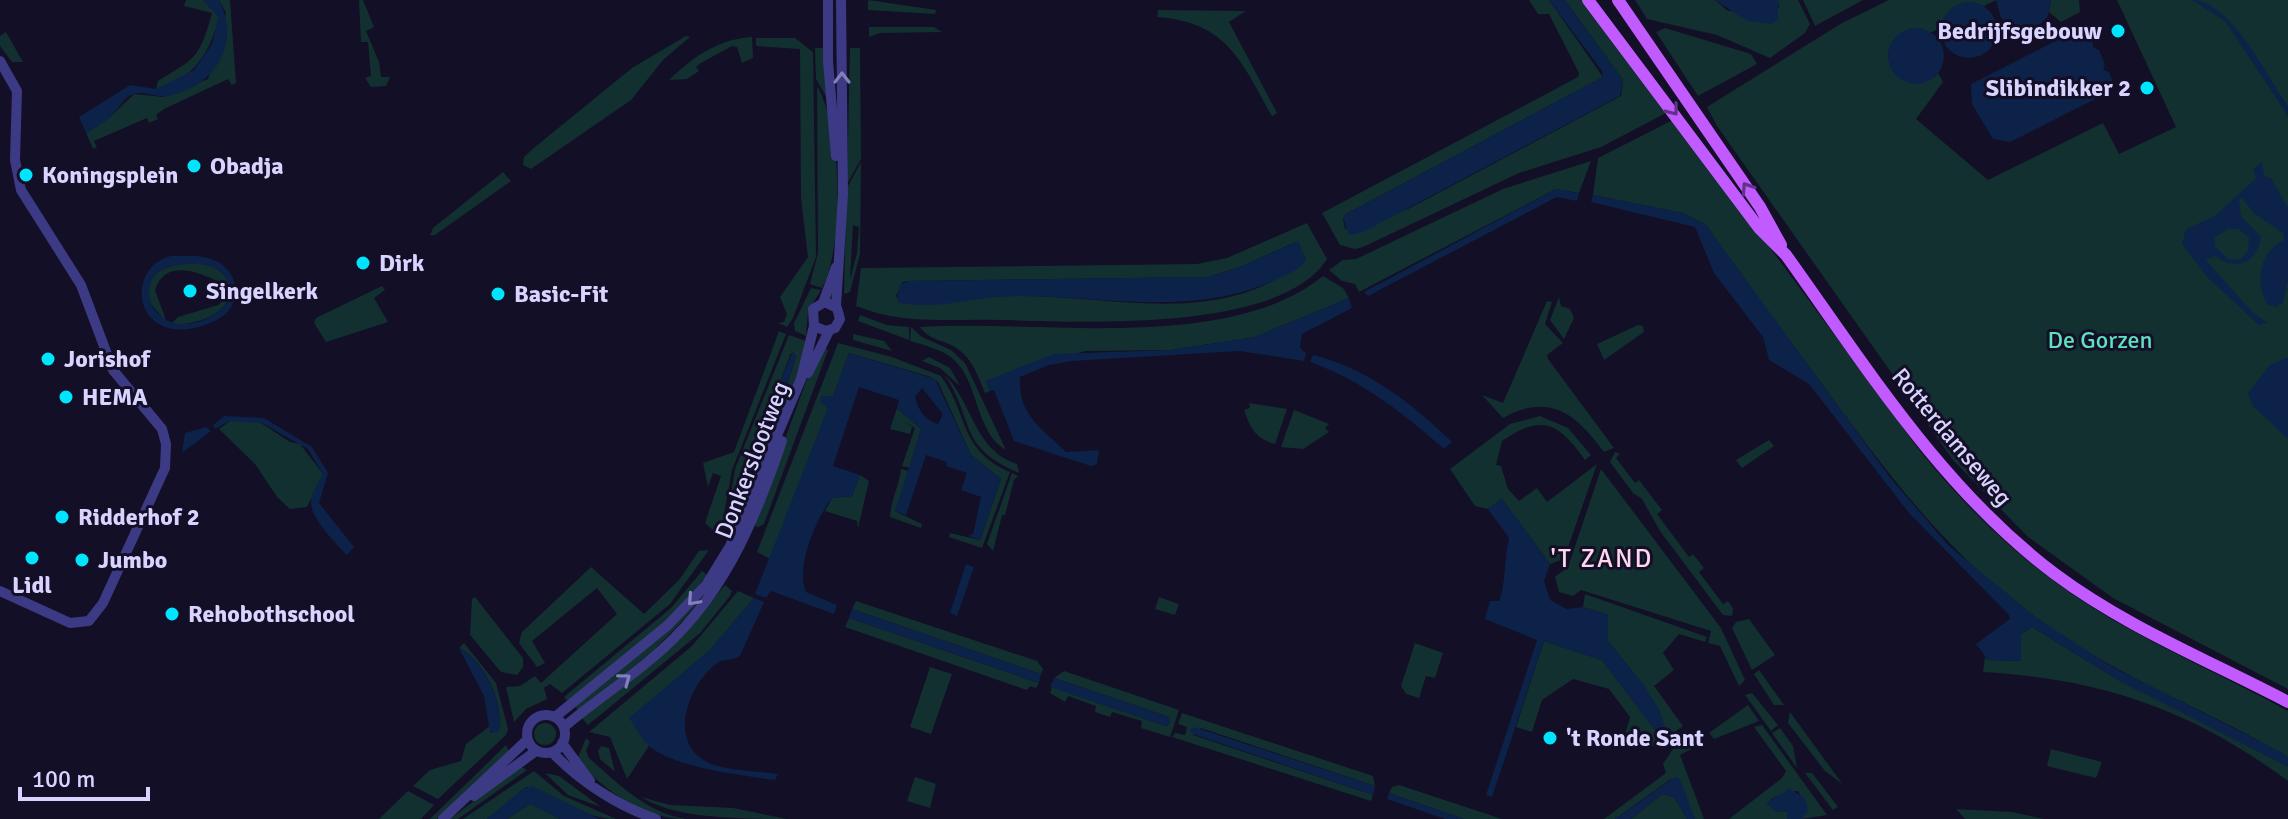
<svg xmlns="http://www.w3.org/2000/svg" width="2288" height="819" font-family="Signika,sans-serif">
  <style>
    .green { fill: #12302f; fill-rule: evenodd }
    .water { fill: #0c2248; fill-rule: evenodd }
    .lines { fill: none; stroke-linecap: round; stroke-linejoin: round }
    .minor { stroke: #3d3a85; stroke-width: 10 }
    .major { stroke: #c25bff; stroke-width: 12 }
    .oneway { stroke: #837fbc }
    .oneway2 { stroke: #623188 }
    .poi-dot { fill: #00e5ff; stroke: #130f26; stroke-width: 3 }
    .labels { text-anchor: middle; stroke-width: 6; stroke-linejoin: round; paint-order: stroke }
    .poi-label { font-size: 24px; font-weight: bold; fill: #d9d4ff; stroke: #130f26; text-anchor: start }
    .park-label { font-size: 24px; fill: #5fe0c0; stroke: #130f26 }
    .street-label { font-size: 24px; fill: #d9d4ff; stroke: #130f26 }
    .neighbourhood-label { font-size: 26px; letter-spacing: 2px; fill: #ffd6f0; stroke: #130f26 }
  </style>
  <rect width="100%" height="100%" fill="#130f26"/>
  <!-- green -->
  <path class="green" d="M186 0H203L219 17C210 53 194 79 156 89L158 81C195 58 199 60 212 13L184 6Z
    M219 0H230L236 83 232 85 228 79 164 109 156 115 158 119 149 123 147 118 94 141 97 147 93 149 86 133 109 118 134 94 163 97 208 79 226 13Z
    M359 0H363L374 27 366 31 379 62 381 77H390L386 86 371 87 365 78 371 76 368 42H361Z
    M868 0 936 10 935 14 868 10Z
    M1529 0H1549L1603 77 1346 214 1343 218 1345 229 1408 209 1621 96 1623 80 1565 0H1584L1668 112 1601 147 1519 173 1363 247 1355 249 1340 245 1322 213 1578 77 1579 73 1549 14H1538Z
    M1635 0H1715L1728 11 1779 8 1778 0H1798L1810 24 1805 33 1770 58 1717 35 1647 19Z
    M1803 0H1863L1815 26Z
    M1889 0H1996L1984 6C1964 0 1947 6 1942 27L1930 33C1910 24 1891 33 1888 56L1898 77H1934L1938 73 1943 82 1916 119 1988 180 2103 123 2119 154 2176 127 2117 0H2288V107L2226 17 2288 116V689L2113 598 2028 537 1953 460 1717 126 1707 107 1842 23Z
    M2051 0H2079L2080 12 2061 22 2049 12Z
    M1158 10 1246 11 1229 22 1277 113 1272 116C1241 61 1227 22 1157 17Z
    M869 27H934L942 32 880 33 869 37Z
    M1665 28 1751 54 1757 64 1698 96 1656 32Z
    M6 32 23 62H12L0 46V36Z
    M686 36 690 37 663 60 631 100 531 169 523 165 524 157 535 147 632 68Z
    M752 37 753 58 742 63 737 47 732 46 701 63 696 67 699 71 687 79 669 80C693 57 718 39 752 37Z
    M756 38H795L813 52 816 257 793 318 787 327 778 323 784 322 787 314 780 297 808 257 801 198 800 49 756 46Z
    M815 48H824L828 100 816 79Z
    M850 48H860L861 159 847 184Z
    M817 86C842 128 845 245 822 288L810 284 818 253Z
    M1675 119 1920 451C1975 519 2037 576 2113 620 2170 653 2230 679 2288 711V757C2204 708 2113 675 2034 617 1940 547 1885 470 1816 376 1779 326 1741 276 1706 225L1683 213 1593 195 1598 158Z
    M1591 161 1579 193 1556 189 1359 292 1355 284 1342 281 1329 270 1343 260 1356 259 1503 189Z
    M861 162 860 254 850 292 844 294 846 200 848 186ZM853 225 859 227 857 253 850 280Z
    M503 172 511 181 435 235H430L433 228Z
    M1307 223 1327 259C1281 333 1079 322 1000 320 949 318 905 326 856 306L861 268 1197 264 1227 258ZM1293 243 1297 269C1279 278 1260 288 1241 294 1170 315 1089 295 1016 296 977 296 941 305 901 303L896 296 903 282 908 281 1208 277 1245 265Z
    M194 263C211 264 226 270 231 288 210 277 167 253 155 290L167 323 151 304C141 271 167 265 194 263Z
    M1323 276 1343 288 1349 298 1255 337 1171 350 1085 351 986 382 990 391 985 393C978 376 973 360 958 349 946 340 929 341 920 327 1036 319 1227 354 1323 276Z
    M382 286 385 290 374 298 388 322 326 342 314 323 316 318Z
    M811 288 821 290 808 311 806 336 795 331 794 323Z
    M231 294C225 316 193 326 171 324L178 317 218 305Z
    M1559 297 1561 306 1570 309 1574 318 1564 339 1550 320Z
    M1547 301 1552 302 1545 324 1563 343 1547 355 1548 359 1614 448 1604 452C1576 414 1550 392 1503 418L1482 395 1503 403Z
    M860 315 887 325 909 327V340L858 321Z
    M1638 325 1643 326 1644 332 1604 360 1597 344Z
    M911 327 922 337 951 350 965 363 1006 450C974 432 980 381 952 358 940 349 924 345 910 341Z
    M779 331 786 334 732 470 721 531 716 533 705 523 721 476 713 473 708 487 703 463 734 452Z
    M853 334 884 341 892 351 853 340Z
    M789 335 806 341 799 376 737 518 728 513 735 469ZM791 353 796 356 778 416 738 503 735 500Z
    M838 343 892 357 941 376C969 415 959 450 1010 472L982 548 949 537 950 533 980 540 1001 479 971 455 938 382 931 377 849 353 833 396 828 397 825 405 828 408 778 544 770 559 757 552Z
    M825 348 828 350 764 524 758 527 755 526 758 513 807 379Z
    M929 357 950 368 960 386 940 368 922 361Z
    M944 374C973 403 974 450 1017 464L1019 473C956 446 976 421 944 374Z
    M1249 403 1287 409 1275 444C1256 439 1250 428 1244 410L1250 408Z
    M897 408 921 429 910 468 902 466 915 428 905 422 912 427 910 434 890 429Z
    M1294 410 1329 424 1325 428 1329 432 1303 449 1281 447Z
    M1540 416 1568 428 1591 455 1585 460C1559 423 1542 413 1502 441L1496 465 1501 466 1508 489 1519 501 1537 488 1547 502 1597 464 1564 559 1550 564 1502 499 1488 509 1475 506 1450 469 1510 424Z
    M245 420 261 423 290 442 300 444 323 474 307 507 290 509 277 497 255 464 219 429 230 421Z
    M1769 440 1774 446 1742 468 1736 460Z
    M1615 452 1620 454 1616 458 1635 483 1639 480 1662 510 1657 514 1689 557 1693 554 1704 568 1699 572 1723 604 1728 601 1733 608 1732 616 1723 615 1660 531 1642 499 1633 493 1610 462Z
    M901 469 909 471 895 511 922 524 921 528 890 517C891 500 899 486 901 469Z
    M1601 469 1721 628 1745 680 1739 686 1720 646 1708 643 1711 631 1581 590 1573 596 1559 592 1555 577 1568 567Z
    M1012 473 1018 476 1014 480 1005 515H1002L993 551 987 544Z
    M860 475 869 481 858 528 857 521 825 511 832 498 852 496Z
    M709 550 670 604 562 693 550 684 544 688 547 699 526 709 514 722 506 687 520 686 535 676 541 683 617 614 597 588 532 641 545 663 537 667 519 643 522 632 591 567 644 614 679 580 699 551Z
    M702 571 707 575 677 612 569 703 564 697 671 608Z
    M716 577C680 634 631 670 578 710L575 706Z
    M725 585 732 591 730 596 700 633 588 725 581 717 675 643Z
    M738 591 754 598 710 650 630 718 649 746 627 779 610 737 589 732 692 646Z
    M1585 594 1707 637 1705 642 1679 634 1663 653 1674 670 1654 686 1683 726 1655 747 1625 735 1630 717 1609 689 1573 679 1542 700 1532 732 1516 727 1544 641 1602 660 1659 735 1645 687 1608 641V615L1583 607Z
    M475 597 523 658V667L517 675 501 672 470 635 472 599Z
    M1159 597 1179 604 1175 615 1155 609Z
    M856 601 1037 661 1043 669 1041 674 852 609Z
    M849 618 1039 683 1036 688 1030 686 1027 690 845 627Z
    M1749 619 1775 655 1752 670 1732 628 1736 622Z
    M2032 627 2120 681 2284 764 2288 767V781C2192 710 2102 679 1983 672L1985 657 1988 660 2021 661V634Z
    M464 643 496 683 508 729 506 735 438 799 413 786 430 770 461 761 466 744 490 726 491 733 499 730C504 703 484 660 459 648Z
    M1415 643 1443 653 1435 678 1426 676 1419 698 1406 694 1401 686Z
    M930 667 952 674 931 734 910 727Z
    M1759 670 1784 705H1774L1754 674Z
    M1064 671 1179 710 1170 737 1141 728 1142 721 1112 712 1110 717 1095 712 1096 706 1068 696 1065 702 1050 693 1052 687 1166 726 1170 723 1169 717 1054 678Z
    M1752 693 1778 725 1771 731 1745 695Z
    M1748 705 1759 721 1714 739 1709 733Z
    M1790 712 1841 782V783L1825 771 1788 723Z
    M1182 713 1373 776 1375 786 1201 728 1193 735 1373 795 1371 801 1172 737 1175 733 1185 735 1187 727 1178 724Z
    M534 734a11 11 0 1 1 22 0a11 11 0 1 1-22 0Z
    M1762 725 1827 815 1802 819 1807 806 1798 791 1783 793 1770 800 1775 811 1787 812V819H1729L1782 778 1786 771 1754 727Z
    M1780 728 1793 746 1797 768 1772 733Z
    M1690 735 1699 745 1680 755 1704 819H1695L1671 779 1615 819H1604L1666 773 1663 764 1673 749Z
    M586 738 590 742 586 751 589 758C619 784 645 812 686 819 643 819 604 790 577 760Z
    M506 745 509 752 437 819H430Z
    M601 746 609 748 615 772 600 759 598 751Z
    M2051 749 2102 762 2096 778 2047 766Z
    M520 766 527 770 458 819H450Z
    M534 771 564 796 616 819C583 819 557 795 526 787L487 819H463Z
    M545 773 559 776 601 807 568 795Z
    M1805 773H1812L1838 807 1833 810Z
    M915 777 936 784 930 808 907 801Z
    M1399 785 1502 819H1464L1389 793 1392 787Z
    M408 791 434 805 421 819H379Z
    M1662 794 1674 797 1687 819H1631Z
    M641 797 670 805 733 808 787 819C743 819 675 819 641 797Z
    M530 804 535 805 560 819H507Z
    M1956 809 2012 812 2044 819H1965Z"/>
  <!-- water -->
  <path class="water" d="M203 0H219C242 45 214 87 168 96 155 98 143 89 131 95 122 99 118 111 110 117 101 125 95 128 86 133L79 117 130 85 156 89 194 70 212 44 219 17Z
    M1549 0H1565L1570 7 1623 80 1620 96 1363 232 1349 235 1343 218 1346 214 1603 77 1602 71Z
    M1715 0H1778V19L1771 24 1747 21Z
    M1996 0H2051L2048 16 2038 26 2019 30 2001 18Z
    M2192 0C2230 0 2268 77 2288 107V116L2225 21Z
    M1941 30a28 28 0 1 1 56 0a28 28 0 1 1-56 0Z
    M2081 28 2092 33 2093 47 2099 50 2105 64 2103 70 2109 72 2114 85 2111 91 2010 142 1993 139 1972 104 1971 84Z
    M1888 56a28 28 0 1 1 56 0a28 28 0 1 1-56 0Z
    M2262 162 2264 176 2271 178 2288 208V281L2283 302 2276 307 2267 304C2255 282 2259 252 2284 240V234L2254 213 2242 198 2239 200 2241 216 2261 237C2257 264 2235 271 2215 256L2206 260 2251 311 2267 323 2259 325 2207 277 2182 244 2186 229 2215 216 2256 178 2253 169ZM2228 229H2238L2249 237 2248 251 2240 260 2228 259 2215 246V237Z
    M1556 189 1579 193 1577 201 1557 197 1368 296 1364 292Z
    M1593 195 1683 213 1706 225 1889 476 1948 545 2037 618 2109 665 2281 752 2288 757V767L2120 681 2032 627 2021 634V661L1988 660 1976 644 2010 619 2009 615 1909 513 1809 384 1769 360 1763 337 1714 273 1695 227 1591 202Z
    M1298 241 1306 259C1301 270 1287 274 1277 279 1196 318 1104 296 1018 296 977 295 937 312 897 302L899 286 908 281 1208 277 1245 265Z
    M171 256C185 256 200 254 214 260 242 272 243 308 215 321 136 357 120 269 171 256ZM200 264C223 267 236 281 227 304 206 326 167 335 151 304 141 268 172 263 200 264Z
    M1349 298 1352 308 1302 334 1300 348 1306 353 1304 361 1239 351 1072 361 1049 365 1020 377C1018 418 1045 430 1066 452L1099 450 1097 464 1091 466 1014 441 994 390 990 391 985 381 1054 354 1171 350 1255 337Z
    M793 351 796 356 778 416 736 503 743 470Z
    M849 353 935 379 971 455 1001 479 980 540 968 536 973 534 981 497 961 490 967 473 946 466 947 462 926 455 906 515 895 511 921 429 897 408 899 400 859 387 833 466 860 475 852 496 832 498C817 517 795 567 806 592L837 605 834 614 771 591 766 598 755 594 828 408 820 402 821 396H833ZM922 388 943 414 938 424C925 420 918 410 915 397Z
    M1313 355C1367 368 1413 404 1452 442L1444 449C1403 413 1363 381 1310 362Z
    M2288 357V439L2252 405 2248 393 2270 365Z
    M224 416 264 418 312 447 328 473 319 503 354 547 347 555C336 544 312 519 311 504 310 493 318 484 323 474L308 449 262 423 230 421 215 429 213 425Z
    M206 427 211 431 182 453 185 433Z
    M1502 499 1550 564 1544 581 1550 600 1567 609 1583 607 1608 615V641L1645 687 1660 711 1665 728 1659 736 1602 660 1544 641 1492 797 1486 795 1537 640 1485 619 1490 601H1499C1506 583 1504 559 1509 538L1488 509Z
    M966 564 974 567 957 616 950 613Z
    M754 598 764 602 740 656C733 661 724 658 717 663 688 685 666 743 709 763 728 771 758 771 778 774L775 780C742 775 671 768 647 744 640 737 635 726 629 718L710 650Z
    M852 609 1041 674 1039 683 849 618Z
    M459 648C484 660 504 703 499 731L490 733 484 696Z
    M1054 678 1169 717 1170 723 1166 726 1050 687Z
    M1194 727 1375 786 1373 795 1193 734 1190 730Z
    M1675 777 1680 779 1695 819H1687L1674 797 1662 794 1631 819H1615Z
    M532 786 600 819H560L530 804 507 819H487L523 789Z
    M1789 789 1804 797 1808 811 1802 819H1787V812L1775 811 1766 803Z
    M1389 793 1464 819H1445L1387 799Z"/>
  <g class="lines">
    <!-- minor -->
    <path class="minor" d="M828 0V61L836 156
      M0 61 17 91 15 160 21 190 81 285 113 370 162 429 166 444 165 468 103 603 89 621 70 623 0 591
      M823 303 836 267
      M836 306 843 194 841 0
      M808 373 829 331
      M527 734a19 19 0 1 1 38 0a19 19 0 1 1-38 0Z
      M555 717 668 625 706 585 730 546 801 379 814 326 813 309 825 302 837 308 840 319 835 328 826 331 814 326
      M564 727C592 703 623 683 651 659 721 602 754 524 782 441
      M562 743 590 781
      M552 752C579 781 618 806 656 819
      M474 796 536 751
      M443 819 527 740"/>
    <!-- major -->
    <path class="major" d="M1588 0 1759 228 1786 255C1867 368 1942 489 2055 574 2126 627 2210 661 2288 702
      M1618 0 1760 207 1781 245"/>
  </g>
  <!-- one-way arrows -->
  <defs><path id="oneway-chevron" d="M-2-3.5L2.5 0L-2 3.5" fill="none" stroke-width="1.6" stroke-linecap="round" stroke-linejoin="round" transform="scale(2)"/></defs>
  <g class="oneway">
    <use href="#oneway-chevron" transform="translate(842 78) rotate(-90)"/>
    <use href="#oneway-chevron" transform="translate(693 600) rotate(132)"/>
    <use href="#oneway-chevron" transform="translate(625 679) rotate(-37)"/>
  </g>
  <g class="oneway2">
    <use href="#oneway-chevron" transform="translate(1673 110) rotate(52)"/>
    <use href="#oneway-chevron" transform="translate(1747 188) rotate(-124)"/>
  </g>
  <!-- markers -->
  <g class="poi-dot">
    <circle cx="2118" cy="31" r="8"/>
    <circle cx="2147" cy="88" r="8"/>
    <circle cx="194" cy="166" r="8"/>
    <circle cx="26" cy="175" r="8"/>
    <circle cx="363" cy="263" r="8"/>
    <circle cx="190" cy="291" r="8"/>
    <circle cx="498" cy="294" r="8"/>
    <circle cx="48" cy="359" r="8"/>
    <circle cx="66" cy="397" r="8"/>
    <circle cx="62" cy="517" r="8"/>
    <circle cx="32" cy="558" r="8"/>
    <circle cx="82" cy="560" r="8"/>
    <circle cx="172" cy="614" r="8"/>
    <circle cx="1550" cy="738" r="8"/>
  </g>
  <g class="labels">
    <!-- poi labels -->
    <g class="poi-label">
      <text x="2102" y="39" text-anchor="end">Bedrijfsgebouw</text>
      <text x="2131" y="96" text-anchor="end">Slibindikker 2</text>
      <text x="210" y="174">Obadja</text>
      <text x="42" y="183">Koningsplein</text>
      <text x="379" y="271">Dirk</text>
      <text x="206" y="299">Singelkerk</text>
      <text x="514" y="302">Basic-Fit</text>
      <text x="64" y="367">Jorishof</text>
      <text x="82" y="405">HEMA</text>
      <text x="78" y="525">Ridderhof 2</text>
      <text x="98" y="568">Jumbo</text>
      <text x="32" y="593" text-anchor="middle">Lidl</text>
      <text x="188" y="622">Rehobothschool</text>
      <text x="1566" y="746">'t Ronde Sant</text>
    </g>
    <!-- park labels -->
    <g class="park-label">
      <text x="2100" y="348">De Gorzen</text>
    </g>
    <!-- street labels -->
    <g class="street-label">
      <text transform="translate(1952 437) rotate(50)" y="8">Rotterdamseweg</text>
      <text transform="translate(752 460) rotate(-69)" y="8">Donkerslootweg</text>
    </g>
    <!-- neighbourhood labels -->
    <g class="neighbourhood-label">
      <text x="1602" y="567">'T ZAND</text>
    </g>
  </g>
  <!-- scale -->
  <path d="M20 787v12h128v-12" fill="none" stroke="#d9d4ff" stroke-width="4"/>
  <text x="32" y="787" font-size="24" fill="#d9d4ff" stroke="#130f26" stroke-width="6" paint-order="stroke">100 m</text>
</svg>
